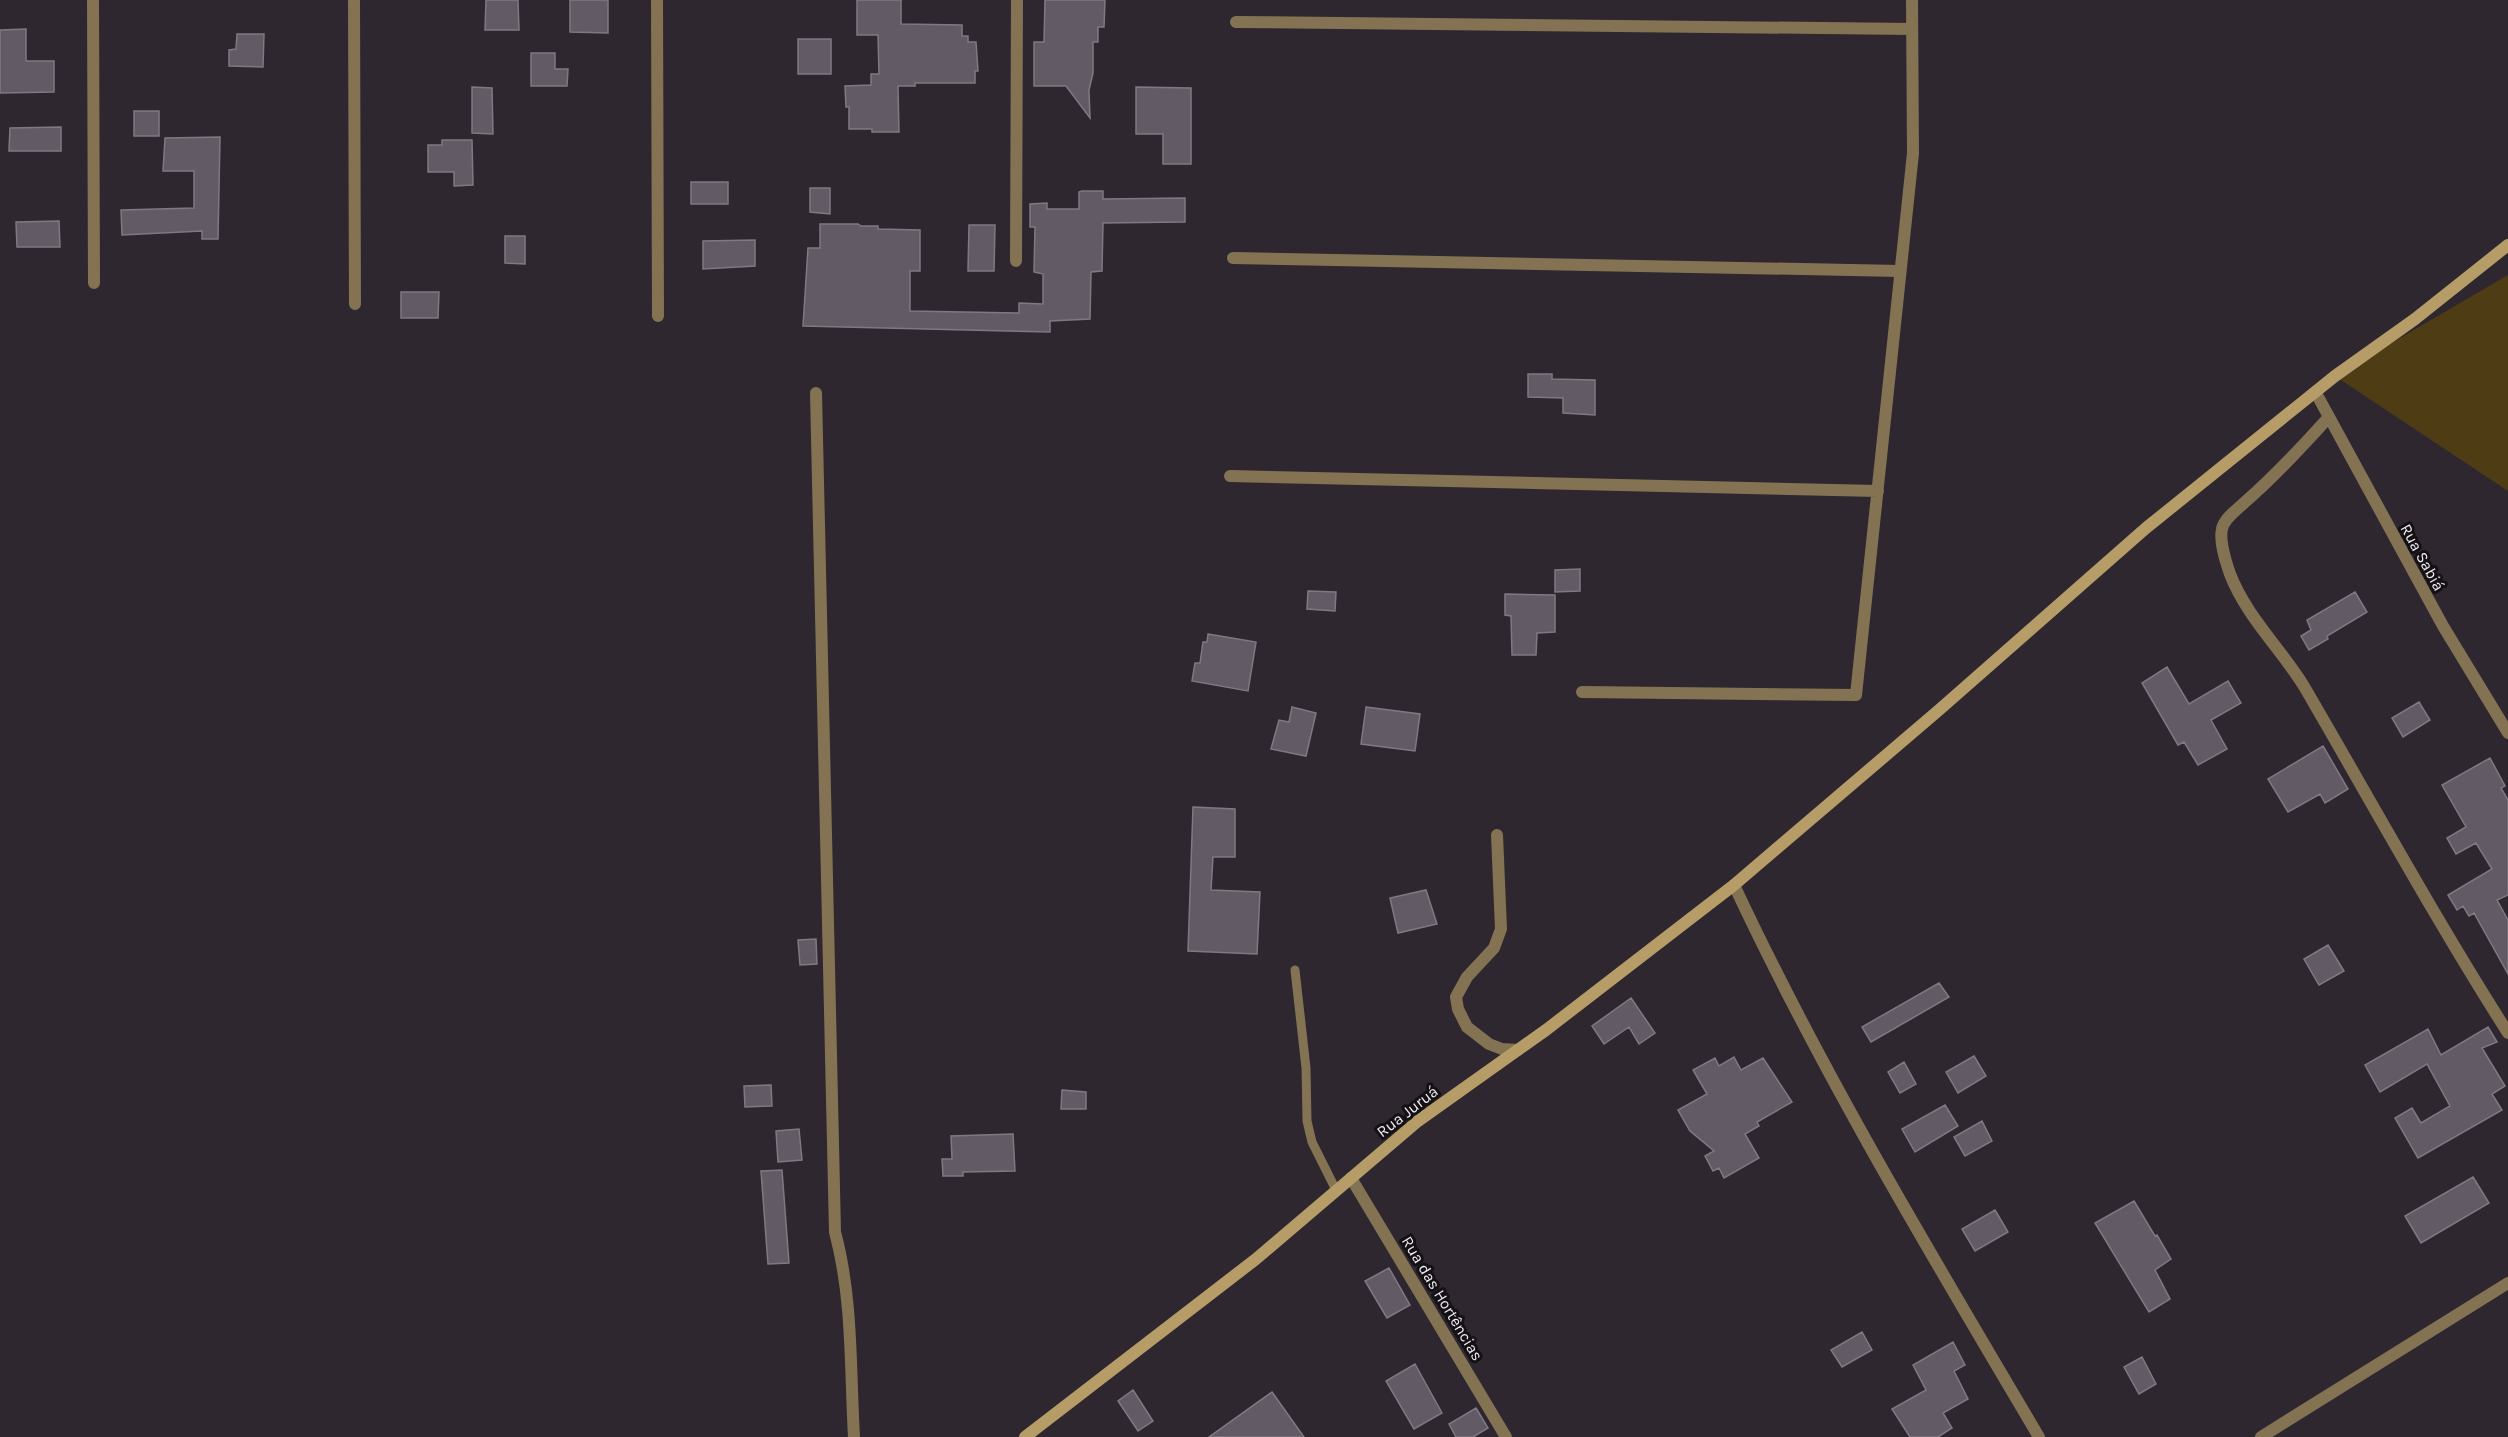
<svg xmlns="http://www.w3.org/2000/svg" width="2508" height="1437" font-family="Karla,sans-serif">
  <style>
    .green { fill: #4e3c15 }
    .building { fill: #625a65; stroke: #807883; stroke-width: 1.5 }
    .lines { fill: none; stroke-linecap: round; stroke-linejoin: round }
    .lane { stroke: #837353; stroke-width: 9 }
    .street { stroke: #837353; stroke-width: 12 }
    .secondary { stroke: #b69d68; stroke-width: 12 }
    .labels { text-anchor: middle; stroke-width: 6; stroke-linejoin: round; paint-order: stroke }
    .street-label { font-size: 16px; fill: #f0ebf1; stroke: #141115 }
  </style>
  <rect width="100%" height="100%" fill="#2e2730"/>
  <!-- green -->
  <path class="green" d="M2508 275V491L2335 376Z"/>
  <!-- building -->
  <path class="building" d="M486 0H518L519 30H485Z
    M570 0H608V33L570 32Z
    M857 0H901V24L962 25V36H968V42H976L978 71H975V83H915V86H898L899 132H872V129H849V107H846L845 86 871 85V74H879L878 35H857Z
    M1045 0H1105L1104 27H1098V42H1093V73L1089 90 1090 118 1066 86H1034V42H1044Z
    M26 29V61H54V92L0 93V30Z
    M237 34H264L263 67 229 66V50L236 49Z
    M798 39H831V74H798Z
    M531 53H555V69H568L567 86H531Z
    M472 87 492 88 493 134 472 133Z
    M1136 87 1191 88V164H1163V134H1136Z
    M134 111H159V136H134Z
    M61 127V151H9L10 128Z
    M220 137 218 239H202V231L122 235 121 210 194 208V171H163L165 138Z
    M442 140H472L473 185 454 186V172H428V145H442Z
    M691 182H728V204H691Z
    M810 188H830V214L810 212Z
    M1082 191H1103V199L1185 198V222L1103 223 1102 271 1091 272 1090 319 1050 321V332L803 326 808 248H820V224H858L861 226H878V229L920 230V271H910V311L1019 313V303L1043 304V274L1034 272 1035 227H1030V204L1047 203V209H1079V192Z
    M59 221 60 247H17L16 222Z
    M969 225H995L994 271H968Z
    M505 236H525V264L505 263Z
    M755 240V266L703 269V241Z
    M401 292H439L438 318H401Z
    M1528 374H1552V379L1595 380V415L1563 413V398L1528 397Z
    M1580 569V591L1555 592V570Z
    M1308 591 1336 592 1335 611 1307 609Z
    M2355 592 2367 612 2327 636 2328 639 2309 650 2301 636 2311 630 2307 620Z
    M1505 594 1555 595V632L1537 633 1536 655H1512L1511 616 1505 615Z
    M1208 634 1256 642 1248 691 1192 681 1195 663H1200L1203 642H1207Z
    M2167 667 2189 704 2228 681 2241 703 2211 720 2227 749 2198 765 2184 742 2178 745 2142 683Z
    M2419 702 2430 720 2403 737 2392 718Z
    M1292 707 1316 713 1306 756 1271 749 1279 720 1289 722Z
    M1366 707 1420 714 1415 751 1361 744Z
    M2323 746 2348 789 2325 803 2320 794 2288 812 2268 779Z
    M2490 758 2505 786 2501 788 2508 800V895L2497 900 2508 920V974L2474 913 2469 916 2463 906 2457 910 2448 895 2492 869 2476 843 2456 854 2447 838 2466 827 2442 785Z
    M1193 807 1235 809V857H1213L1211 890 1260 892 1257 954 1188 951Z
    M1426 890 1437 924 1398 933 1390 898Z
    M816 939 817 964 800 965 798 940Z
    M2328 945 2344 971 2319 985 2304 959Z
    M1939 983 1949 997 1871 1042 1862 1027Z
    M1631 998 1655 1033 1639 1044 1629 1027 1604 1044 1592 1026Z
    M2488 1027 2497 1042 2482 1048 2505 1086 2492 1094 2502 1110 2418 1158 2395 1118 2412 1108 2421 1123 2450 1106 2427 1064 2380 1092 2365 1065 2428 1029 2441 1055Z
    M1974 1056 1986 1076 1958 1093 1946 1072Z
    M1734 1057 1741 1070 1763 1058 1792 1102 1757 1122 1759 1126 1745 1134 1759 1158 1724 1178 1719 1168 1713 1171 1705 1156 1714 1151 1690 1131 1678 1110 1707 1094 1693 1070 1715 1058 1719 1066Z
    M1904 1062 1916 1084 1900 1093 1888 1072Z
    M771 1085 772 1106 745 1107 744 1086Z
    M1062 1090 1086 1092V1109H1061Z
    M1945 1105 1958 1126 1915 1152 1902 1129Z
    M1982 1121 1992 1141 1965 1156 1954 1137Z
    M799 1129 802 1160 778 1162 776 1131Z
    M1013 1134 1015 1171 963 1172V1176H943L942 1159H952L951 1136Z
    M782 1170 789 1263 768 1264 761 1171Z
    M2473 1177 2489 1203 2421 1243 2405 1216Z
    M2134 1201 2155 1236 2157 1235 2171 1259 2155 1270 2170 1299 2149 1312 2095 1223Z
    M1995 1210 2008 1232 1975 1251 1962 1229Z
    M1389 1268 1410 1305 1387 1318 1365 1281Z
    M1862 1332 1872 1350 1842 1367 1831 1350Z
    M1953 1342 1965 1365 1954 1371 1968 1399 1943 1413 1952 1428 1938 1437H1910L1892 1409 1926 1390 1913 1365Z
    M2142 1357 2156 1384 2139 1394 2124 1367Z
    M1415 1364 1442 1413 1414 1429 1386 1381Z
    M1133 1390 1153 1421 1138 1431 1118 1401Z
    M1272 1392 1304 1437H1209Z
    M1476 1408 1488 1428 1473 1437H1456L1449 1424Z"/>
  <g class="lines">
    <!-- lane -->
    <path class="lane" d="M1295 970 1306 1068 1307 1121 1312 1142 1336 1190"/>
    <!-- street -->
    <path class="street" d="M93 0 94 283
      M354 0 355 304
      M657 0 658 316
      M1236 22 1912 29
      M1233 258 1900 271
      M1016 261 1017 0
      M816 393 835 1232C853 1299 850 1368 854 1437
      M2316 393 2443 626 2508 733
      M2328 418C2301 448 2275 476 2245 502 2237 510 2224 518 2222 529 2219 542 2226 562 2230 574 2246 616 2282 650 2305 688 2372 803 2436 920 2508 1033
      M1230 476 1878 491
      M1582 692 1856 695 1913 153 1912 0
      M1497 835 1501 929 1494 948 1467 977 1456 997 1458 1009 1467 1027 1489 1044 1502 1049 1518 1050
      M1734 885C1823 1075 1932 1256 2039 1437
      M1351 1178 1506 1437
      M2261 1437 2508 1283"/>
    <!-- secondary -->
    <path class="secondary" d="M1025 1437 1256 1259 1418 1121 1546 1030 1734 885 1939 710 2146 528 2335 376 2415 319 2508 245"/>
  </g>
  <g class="labels">
    <!-- street labels -->
    <g class="street-label">
      <text transform="translate(2423 557) rotate(61)" y="6">Rua Sabiá</text>
      <text transform="translate(1407 1111) rotate(-38)" y="6">Rua Juruá</text>
      <text transform="translate(1443 1298) rotate(59)" y="6">Rua das Hortências</text>
    </g>
  </g>
</svg>
